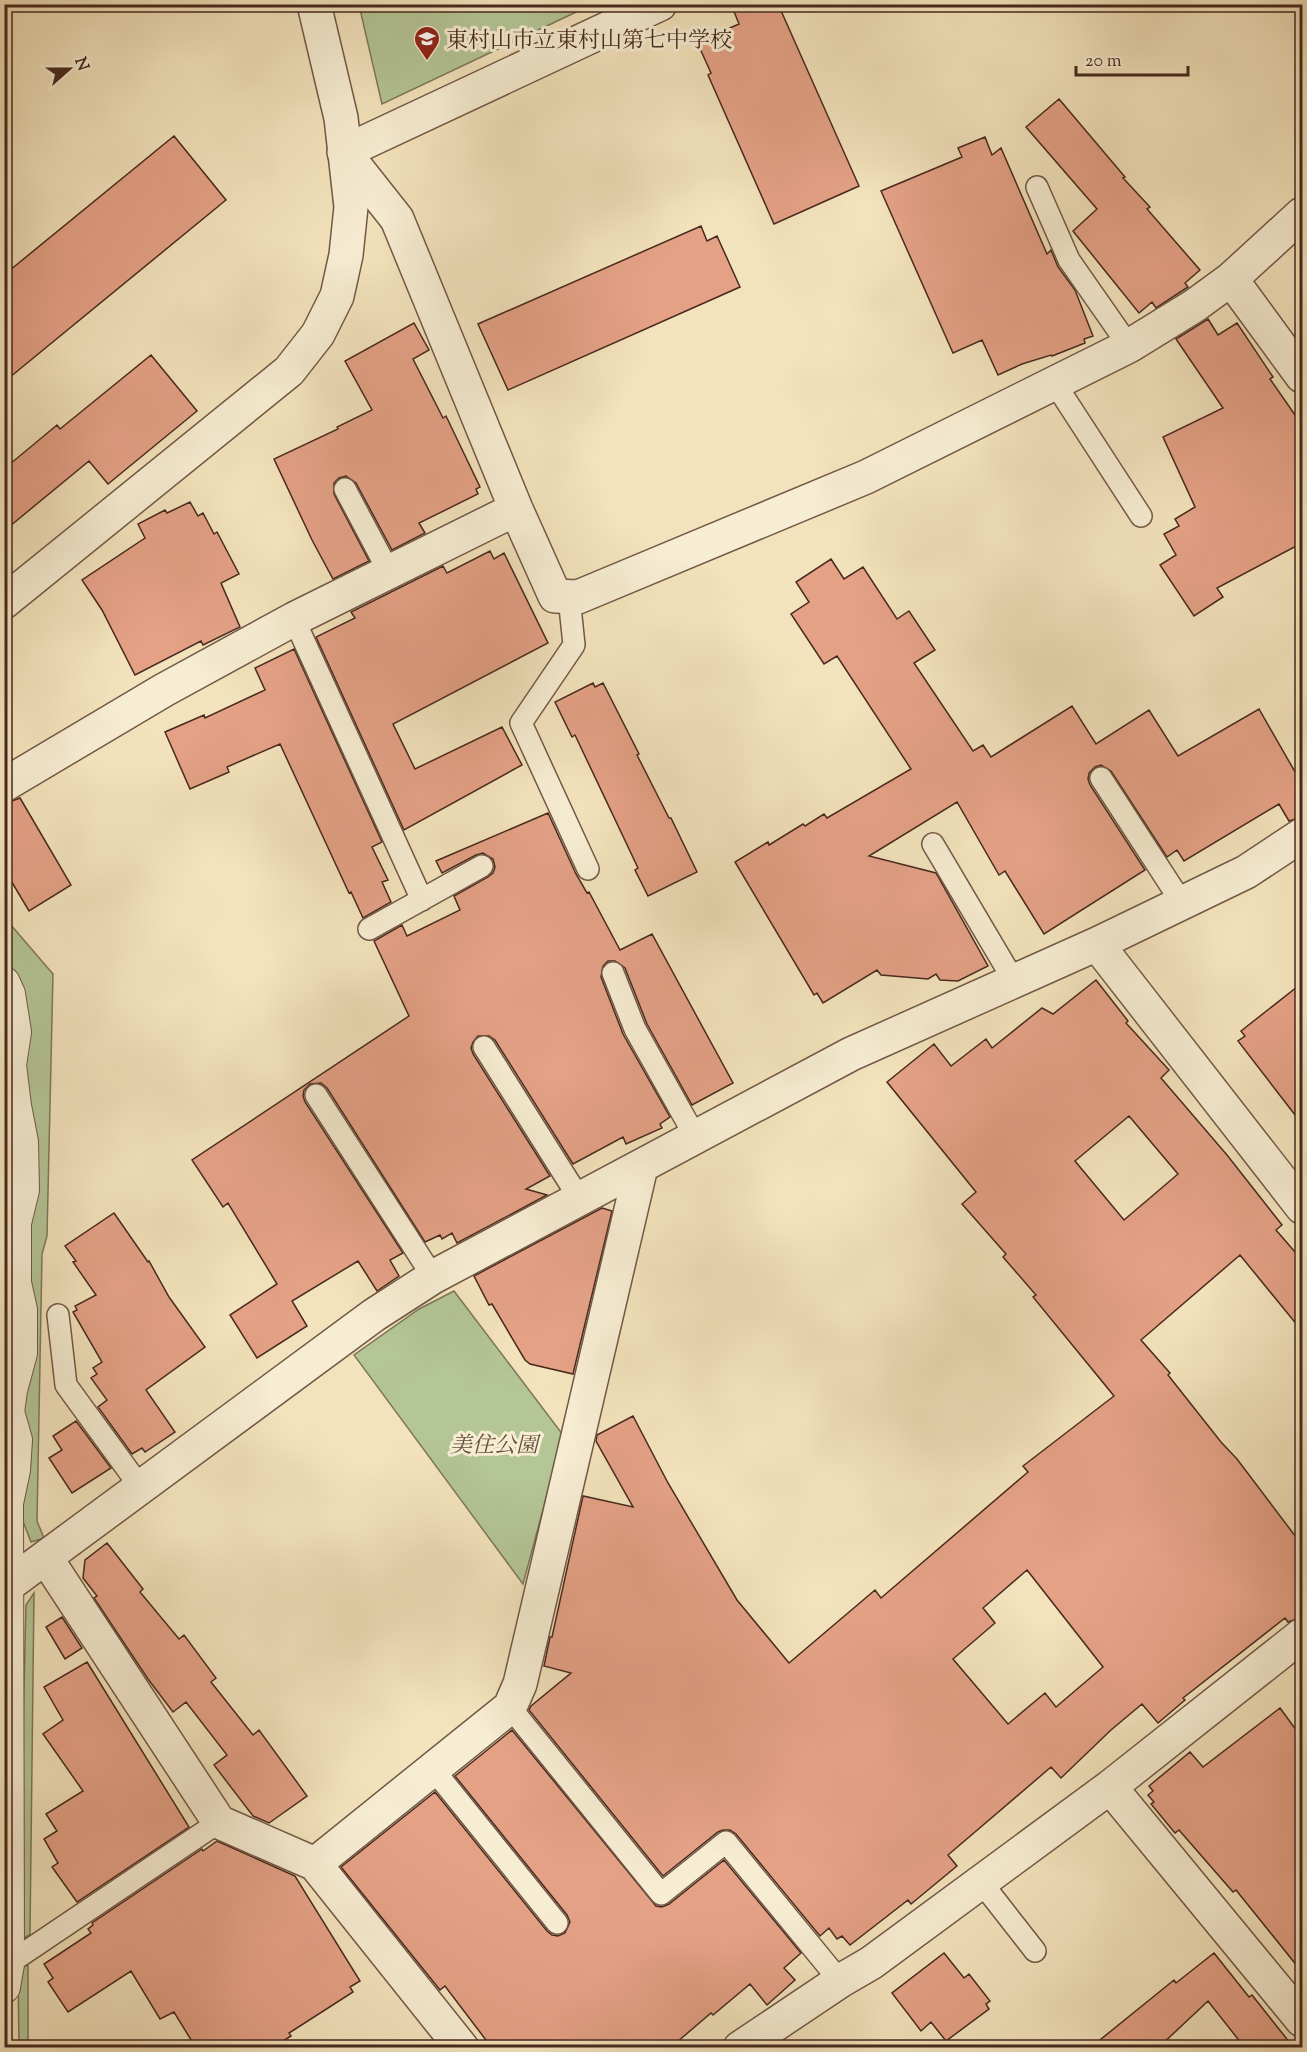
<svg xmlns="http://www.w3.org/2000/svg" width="1307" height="2052" font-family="'Sorts Mill Goudy','Noto Serif JP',serif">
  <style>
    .green { fill: #b4c596; stroke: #7e775a; stroke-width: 1.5 }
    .building { fill: #e4a186; stroke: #47291e; stroke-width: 1.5; fill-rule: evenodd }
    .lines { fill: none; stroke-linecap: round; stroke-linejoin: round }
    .service-casing { stroke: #725846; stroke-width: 24 }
    .pedestrian-casing { stroke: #725846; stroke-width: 34 }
    .minor-casing { stroke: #725846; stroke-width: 36 }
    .tertiary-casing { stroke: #725846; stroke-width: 36 }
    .service { stroke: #f7edd3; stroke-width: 21 }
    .pedestrian { stroke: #f7edd3; stroke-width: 32 }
    .minor { stroke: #f7edd3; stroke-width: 33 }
    .tertiary { stroke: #f7edd3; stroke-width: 33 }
    .labels { text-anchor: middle; stroke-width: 6; stroke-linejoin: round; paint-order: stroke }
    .poi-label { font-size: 22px; fill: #47291e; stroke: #f7edd3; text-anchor: start }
    .park-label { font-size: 22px; font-style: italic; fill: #62503c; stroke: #f7edd3 }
  </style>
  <rect width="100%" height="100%" fill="#f3e3bc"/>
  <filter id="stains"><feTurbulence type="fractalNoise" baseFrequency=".00333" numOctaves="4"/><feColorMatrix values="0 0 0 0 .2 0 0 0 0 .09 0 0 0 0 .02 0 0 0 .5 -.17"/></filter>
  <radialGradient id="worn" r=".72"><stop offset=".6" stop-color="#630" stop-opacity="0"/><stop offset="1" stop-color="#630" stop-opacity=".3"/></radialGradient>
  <!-- green -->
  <path class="green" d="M359 5V4L591 5 382 104Z
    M4 917 53 974 47 1236 42 1254 37 1521 44 1538 31 1542 21 1516 23 1419 17 993 5 959Z
    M454 1291 563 1435 523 1584 354 1355 419 1309Z
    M34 1593 30 1934 18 1942 26 1605Z
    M28 1965V2047H19L18 1968Z"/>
  <!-- building -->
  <path class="building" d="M731 4H778L859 186 774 224 708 75 711 73 697 42 739 24Z
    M1059 99 1125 177 1123 178 1150 207 1147 209 1200 270 1185 283 1188 287 1156 308 1152 302 1139 313 1073 231 1097 209 1026 127Z
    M174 136 226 200 4 382V275Z
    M985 137 992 155 1001 148 1047 254 1051 250 1058 267 1075 290 1093 336 1084 339 1085 343 1052 356 1051 355 1022 364 998 375 982 340 953 353 881 191 962 157 958 148Z
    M701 226 707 241 717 236 740 287 508 390 478 324Z
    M1208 319 1218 335 1237 323 1273 377 1270 379 1302 425V543L1217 588 1223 597 1194 616 1160 565 1176 555 1164 534 1179 526 1175 519 1195 507 1163 437 1223 408 1176 339Z
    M414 323 429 350 413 359 443 418 446 416 480 487 476 489 478 494 419 523 425 533 392 550 356 483 346 476 339 478 334 483V494L369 561 333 579 312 540 274 459 338 429 337 427 372 410 345 361Z
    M151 355 197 411 108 484 89 461 4 531V469L57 425 60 429Z
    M190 502 198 516 203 513 214 534 217 532 239 574 221 583 240 627 203 645 201 641 135 675 102 610 82 580 145 538 138 524 165 510 167 513Z
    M490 551 494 559 504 553 548 643 393 724 415 769 502 727 522 765 404 830 316 637 355 618 351 612 443 566 447 573Z
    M831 559 844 579 863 567 897 619 909 611 935 650 914 663 973 751 983 745 991 757 1072 706 1096 744 1149 710 1178 756 1259 709 1302 784V817L1289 821 1279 804 1184 861 1177 850 1167 857 1111 771 1101 765 1095 767 1089 773 1088 779 1090 785 1145 870 1044 934 1005 871 999 875 957 802 869 856 936 873 988 966 958 981 940 980 936 974 928 979 881 975 877 970 823 1003 817 993 814 995 735 862 768 842 769 845 803 824 805 826 824 814 827 818 911 769 837 656 824 664 791 614 809 602 796 582Z
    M294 649 382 842 372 847 388 880 382 882 391 902 363 918 351 892 349 893 280 744 227 767 229 772 190 789 165 732 204 715 205 718 265 690 255 668Z
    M593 683 595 687 603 683 639 754 637 755 669 818H671L697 872 648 896 635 870 638 868 575 735 572 737 555 702Z
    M20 798 71 885 29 911 4 869V804Z
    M548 813 576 874 587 893 589 892 620 950 652 934 733 1083 692 1105 647 1024 625 968 615 961H608L603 966 601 977 623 1034 670 1117 660 1124 662 1128 626 1144 623 1137 573 1164 495 1040 489 1036H478L473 1042 471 1048 473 1054 550 1176 526 1189 547 1195 457 1243 452 1233 442 1239 440 1235 425 1242 327 1088 321 1083 310 1084 304 1090 303 1096 305 1102 403 1253 390 1260 399 1276 377 1291 358 1261 292 1301 307 1326 257 1358 230 1315 277 1284 228 1203 223 1207 192 1160 409 1016 374 941 402 925 407 936 460 910 454 896 488 877 493 873 495 867 493 859 483 853 476 855 442 873 436 861Z
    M1096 980 1128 1021 1126 1023 1169 1070 1161 1078 1227 1155 1282 1225 1276 1230 1302 1260V1331L1240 1255 1141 1340 1170 1373 1168 1375 1221 1442 1237 1459 1302 1545V1617L1288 1622 1285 1618 1183 1698 1185 1700 1158 1723 1142 1704 1111 1730 1061 1778 1051 1767 948 1855 957 1866 911 1904 908 1900 850 1945 842 1936 837 1939 829 1928 820 1936 736 1834 730 1830H723L718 1832 663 1876 529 1710 531 1706 571 1673 544 1666 550 1637H552L583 1496 633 1507 596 1441 597 1435 633 1416 668 1483 737 1600 789 1663 875 1590 881 1598 1028 1472 1023 1466 1114 1396 1033 1297 1036 1295 1003 1257 1006 1254 962 1204 976 1192 887 1082 934 1044 951 1066 986 1039 992 1048 1042 1008 1053 1014ZM1129 1116 1178 1174 1124 1220 1075 1161ZM1027 1570 1103 1667 1056 1707 1045 1693 1008 1724 953 1659 995 1623 983 1608Z
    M1302 983V1124L1238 1041 1245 1036 1241 1031Z
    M602 1208 612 1211 573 1374 530 1364 525 1360 492 1304 489 1305 474 1276Z
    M114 1213 148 1262 149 1261 169 1297 205 1347 146 1390 175 1432 145 1452 142 1448 132 1454 98 1407 107 1400 91 1378 97 1374 93 1368 102 1362 73 1312 77 1310 75 1306 96 1295 73 1262 76 1261 65 1246Z
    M76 1421 111 1468 72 1493 49 1458 62 1450 53 1436Z
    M107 1543 143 1589 140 1592 179 1639 184 1635 216 1678 211 1682 253 1735 259 1730 307 1796 269 1823 253 1816 214 1765 227 1755 186 1702 173 1712 148 1679 94 1598 97 1596 83 1578 85 1560Z
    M62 1617 82 1648 65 1659 46 1627Z
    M87 1662 189 1827 77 1902 52 1867 58 1863 44 1839 57 1831 46 1814 83 1791 43 1734 63 1720 44 1687Z
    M1280 1708 1302 1738V1972L1236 1890 1233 1892 1179 1830 1175 1833 1151 1804 1154 1802 1148 1795 1153 1791 1149 1786 1190 1752 1203 1767Z
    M512 1730 656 1906 662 1907 669 1904 724 1860 801 1953 784 1968 795 1980 767 2005 750 1984 713 2015 711 2013 670 2048H492L445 1986 440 1990 341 1867 435 1792 547 1931 552 1935 558 1936 565 1933 570 1922 567 1915 455 1776Z
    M217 1841 295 1876 360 1981 350 1987 353 1992 289 2033 291 2036 272 2048H196L174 2012 160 2019 131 1971 68 2012 48 1982 53 1978 44 1964 91 1933 88 1929 93 1925 92 1923 202 1849 203 1851Z
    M944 1953 964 1978 969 1974 990 2001 986 2004 989 2009 946 2041 931 2022 921 2031 892 1993Z
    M1214 1953 1249 1997 1252 1995 1294 2048H1245L1208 2001 1158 2048H1090L1174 1980 1176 1983Z"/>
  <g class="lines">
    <defs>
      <path id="service" d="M1037 187 1069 260 1129 346
        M1054 382 1141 516
        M345 489 389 572
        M569 597 574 645 521 723 588 869
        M294 619 422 900
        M1101 778 1182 903
        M933 844 1014 981
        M369 929 482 866
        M613 973 635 1029 696 1138
        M484 1047 579 1198
        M316 1095 433 1277
        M58 1315 66 1385 141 1488
        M510 1707 661 1894 726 1842 840 1981
        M433 1769 557 1923
        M981 1882 1035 1951
        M8 1964 219 1822"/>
      <path id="pedestrian" d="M4 983 9 994 15 1032 10 1065 15 1106 22 1142 23 1190 15 1223V1283L21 1310V1353L11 1390 8 1412 16 1440 14 1470 7 1503 8 1964 4 1987"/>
      <path id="minor" d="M660 4 344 152 397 219 516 509 555 596 578 597 866 477 1129 346 1194 306 1231 279 1302 214
        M1231 279 1302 376
        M4 785 164 690 294 619 516 509
        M1097 944 1302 1207
        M46 1558 219 1822 315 1864 462 2048
        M4 1588 374 1315 433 1277 851 1054 1097 944 1246 872 1302 835
        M1110 1787 1302 2020
        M315 1864 510 1707 520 1684 641 1167
        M740 2048 840 1981 871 1963 1110 1787 1302 1635"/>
      <path id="tertiary" d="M4 602 289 371 318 334 337 296 346 255 351 207 341 118 314 4"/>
    </defs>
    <!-- service casing -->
    <use href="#service" class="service-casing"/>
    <!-- pedestrian casing -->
    <use href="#pedestrian" class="pedestrian-casing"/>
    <!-- minor casing -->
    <use href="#minor" class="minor-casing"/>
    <!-- tertiary casing -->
    <use href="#tertiary" class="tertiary-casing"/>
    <!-- service -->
    <use href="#service" class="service"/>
    <!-- pedestrian -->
    <use href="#pedestrian" class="pedestrian"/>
    <!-- minor -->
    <use href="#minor" class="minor"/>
    <!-- tertiary -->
    <use href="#tertiary" class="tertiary"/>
  </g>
  <!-- icons -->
  <defs>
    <symbol id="school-pin" viewBox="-11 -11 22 30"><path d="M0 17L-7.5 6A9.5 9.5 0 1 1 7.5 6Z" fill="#8f2418" stroke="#f7edd3"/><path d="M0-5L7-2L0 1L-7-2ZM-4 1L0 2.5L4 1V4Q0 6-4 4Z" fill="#fff"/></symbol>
  </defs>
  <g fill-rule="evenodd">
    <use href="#school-pin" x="412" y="24" width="30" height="40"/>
  </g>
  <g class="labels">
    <!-- poi labels -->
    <g class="poi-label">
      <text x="446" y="47">東村山市立東村山第七中学校</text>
    </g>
    <!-- park labels -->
    <g class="park-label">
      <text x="494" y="1452">美住公園</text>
    </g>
  </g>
  <!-- margin -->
  <rect width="1307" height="2052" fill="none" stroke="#f3e3bc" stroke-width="24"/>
  <rect x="6" y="6" width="1295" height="2040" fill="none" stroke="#47291e" stroke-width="3"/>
  <rect x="12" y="12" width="1283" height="2028" fill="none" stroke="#47291e" stroke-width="1.5"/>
  <!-- north arrow -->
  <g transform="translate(69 69) rotate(69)" stroke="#f7edd3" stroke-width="4.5" paint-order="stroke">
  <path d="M0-4.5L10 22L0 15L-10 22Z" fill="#47291e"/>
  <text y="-9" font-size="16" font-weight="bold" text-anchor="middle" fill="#47291e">N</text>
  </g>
  <!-- scale -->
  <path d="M1076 66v9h112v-9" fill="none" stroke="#47291e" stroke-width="3"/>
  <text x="1085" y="66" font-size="18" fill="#47291e" stroke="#f7edd3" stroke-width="4.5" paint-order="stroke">20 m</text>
  <rect width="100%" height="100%" filter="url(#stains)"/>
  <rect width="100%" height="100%" fill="url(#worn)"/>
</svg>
